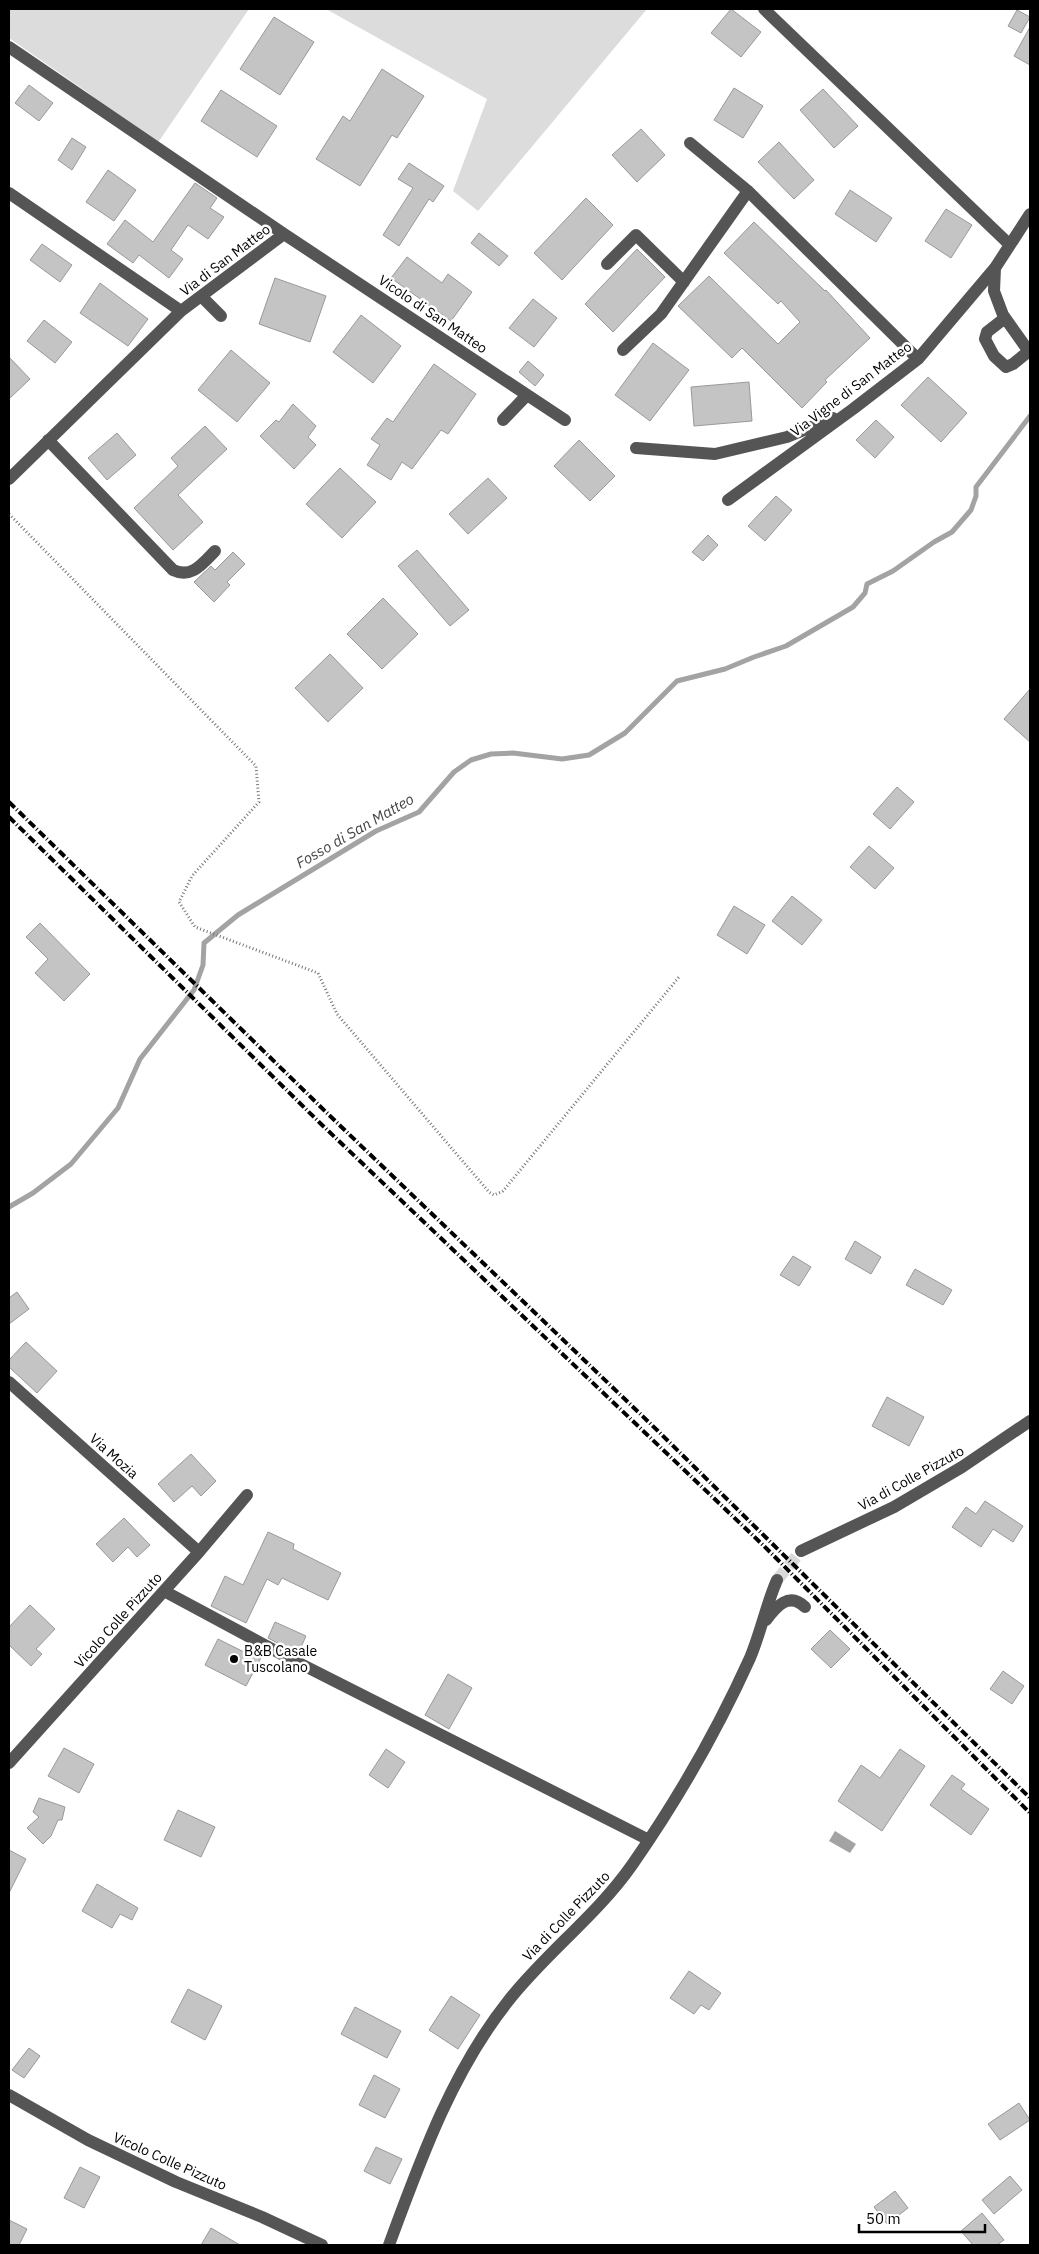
<svg xmlns="http://www.w3.org/2000/svg" width="1039" height="2254" font-family="'IBM Plex Sans',sans-serif">
  <style>
    .green { fill: #dcdcdc }
    .water { fill: #a3a3a3 }
    .lines { fill: none; stroke-linecap: round; stroke-linejoin: round }
    .stream { stroke: #a3a3a3; stroke-width: 5 }
    .building { fill: #c4c4c4; stroke: #999 }
    .minor-tunnel { stroke: #d9d9d9; stroke-width: 12; stroke-dasharray: 12 6; stroke-linecap: butt }
    .path { stroke: #777; stroke-width: 3; stroke-dasharray: 1 2.5; stroke-linecap: butt }
    .minor { stroke: #555; stroke-width: 12 }
    .rail { stroke: #000; stroke-width: 4; stroke-dasharray: 8 2.5 1 2.5; stroke-linecap: butt }
    .poi-dot { fill: #000; stroke: #fff; stroke-width: 2 }
    .labels { text-anchor: middle; stroke-width: 5; stroke-linejoin: round; paint-order: stroke }
    .street-label { font-size: 14px; fill: #000; stroke: #fff }
    .poi-label { font-size: 14px; fill: #000; stroke: #fff; text-anchor: start }
    .water-label { font-size: 15px; font-style: italic; fill: #444; stroke: #fff }
  </style>
  <rect width="100%" height="100%" fill="#fff"/>
  <!-- green -->
  <path class="green" d="M9 9H249L155 147 87 92 9 38Z
    M326 9H647L478 211 453 191 487 99Z"/>
  <!-- water -->
  <path class="water" d="M835 1831 856 1844 850 1853 829 1841Z"/>
  <g class="lines">
    <!-- stream -->
    <path class="stream" d="M9 1207 33 1193 71 1164 118 1108 140 1059 194 990 203 965 204 943 238 915 376 831 419 812 454 772 471 760 491 754 513 753 562 759 589 755 625 733 677 681 725 669 754 657 786 646 853 607 865 593 867 584 893 571 934 542 952 532 971 510 976 496V487L1030 416"/>
  </g>
  <!-- building -->
  <path class="building" d="M731 9 761 32 741 57 711 33Z
    M1017 10 1030 17 1021 33 1008 26Z
    M274 17 314 42 280 95 240 69Z
    M1030 27V65L1014 56Z
    M382 69 424 96 397 138 392 135 360 186 316 159 343 116 350 121Z
    M29 85 53 103 39 121 15 103Z
    M734 88 763 106 743 138 714 120Z
    M823 89 858 126 834 148 800 110Z
    M221 90 277 126 257 157 201 121Z
    M641 129 665 155 637 182 612 155Z
    M72 138 86 147 72 170 58 160Z
    M779 142 814 180 794 199 758 162Z
    M409 163 444 186 433 202 429 199 399 246 383 235 413 188 398 179Z
    M108 170 136 190 114 221 86 202Z
    M195 183 217 198 210 208 224 217 208 239 188 225 171 250 183 259 169 278 139 255 133 263 107 244 125 220 153 242Z
    M850 190 892 218 876 242 835 214Z
    M586 198 613 225 562 280 534 253Z
    M946 209 972 225 951 258 925 241Z
    M754 222 825 291 826 290 870 338 825 380 827 382 802 408 742 348 732 358 678 306 709 276 778 344 800 322 781 301 778 304 724 253Z
    M479 233 508 256 499 266 471 243Z
    M42 244 72 265 60 282 30 260Z
    M637 249 665 277 613 332 585 304Z
    M407 257 442 283 448 274 472 292 451 321 391 278Z
    M275 278 326 296 310 342 259 324Z
    M100 283 148 319 128 346 80 313Z
    M533 299 557 318 534 347 509 328Z
    M361 315 401 346 373 383 333 352Z
    M44 320 72 342 55 363 27 341Z
    M653 343 689 370 650 421 615 395Z
    M231 350 270 383 237 422 198 390Z
    M9 357 30 379 9 399Z
    M528 361 544 375 535 386 519 372Z
    M434 364 476 394 448 434 441 430 412 469 402 462 391 480 367 465 380 445 371 439 387 418 393 422Z
    M928 377 967 413 941 442 901 405Z
    M749 382 752 421 694 426 691 387Z
    M293 404 316 426 308 437 316 445 294 469 260 436 276 420 279 422Z
    M876 420 894 437 875 458 856 440Z
    M205 426 227 449 178 495 203 522 173 550 134 508 178 466 171 458Z
    M117 433 136 455 107 480 88 458Z
    M579 440 615 476 590 501 554 466Z
    M340 468 376 502 342 538 306 504Z
    M488 478 507 498 468 534 449 514Z
    M776 496 792 510 765 541 748 526Z
    M708 535 718 545 703 561 692 552Z
    M417 550 469 610 450 626 398 566Z
    M233 552 245 564 227 582 230 585 214 602 194 582 211 566 215 570Z
    M383 598 418 634 382 669 347 634Z
    M330 654 363 688 328 722 295 688Z
    M1030 689V742L1004 719Z
    M897 787 914 802 890 829 873 814Z
    M869 846 894 868 875 889 850 867Z
    M792 896 822 920 802 945 772 921Z
    M734 906 765 925 747 954 717 935Z
    M40 923 90 974 64 1001 35 973 48 959 26 937Z
    M855 1241 881 1257 871 1274 845 1259Z
    M793 1256 811 1267 799 1286 780 1275Z
    M915 1269 952 1290 943 1305 906 1285Z
    M17 1292 29 1309 9 1324V1298Z
    M26 1342 57 1371 37 1393 9 1367V1360Z
    M887 1397 924 1417 909 1446 872 1426Z
    M191 1454 216 1481 201 1496 192 1486 174 1502 158 1484Z
    M985 1501 1023 1526 1013 1542 993 1529 981 1547 952 1527 966 1507 976 1514Z
    M124 1518 150 1545 137 1557 128 1547 113 1562 96 1544Z
    M268 1532 294 1544 293 1549 341 1573 328 1600 282 1578 278 1585 267 1579 246 1623 211 1606 225 1576 243 1585Z
    M30 1605 55 1629 36 1649 42 1654 31 1666 9 1645V1627Z
    M275 1622 306 1636 298 1654 268 1638Z
    M830 1630 850 1649 831 1668 811 1649Z
    M218 1639 244 1652 247 1645 263 1654 246 1686 205 1665Z
    M1003 1671 1024 1686 1012 1704 990 1689Z
    M448 1674 472 1688 449 1729 425 1715Z
    M64 1748 94 1764 79 1793 48 1776Z
    M386 1749 405 1762 388 1788 369 1775Z
    M900 1749 925 1766 882 1831 838 1801 861 1765 880 1778Z
    M952 1775 965 1784 961 1789 989 1809 971 1835 930 1805Z
    M39 1798 65 1807 62 1820H58L51 1836 43 1844 27 1828 39 1817 33 1812Z
    M178 1810 215 1827 201 1857 164 1840Z
    M9 1850 26 1859 9 1893Z
    M97 1884 138 1908 132 1920 120 1914 112 1928 82 1911Z
    M689 1971 721 1993 709 2010 701 2005 694 2014 670 1998Z
    M188 1989 222 2006 205 2040 171 2022Z
    M451 1996 480 2015 458 2049 429 2030Z
    M355 2007 401 2031 387 2058 341 2034Z
    M29 2048 40 2056 24 2078 12 2070Z
    M374 2075 400 2089 385 2118 359 2105Z
    M1019 2103 1030 2120 1000 2140 988 2124Z
    M376 2147 402 2159 390 2184 364 2171Z
    M80 2167 100 2177 84 2208 64 2198Z
    M1010 2176 1022 2190 994 2214 982 2200Z
    M895 2191 908 2208 887 2224 874 2207Z
    M982 2213 1004 2240 997 2245H973L961 2231Z
    M9 2220 27 2229 19 2245H9Z
    M211 2228 240 2245H201Z"/>
  <g class="lines">
    <!-- minor-tunnel -->
    <path class="minor-tunnel" d="M777 1580 801 1551"/>
    <!-- path -->
    <path class="path" d="M9 514 256 766 259 802 192 876 179 902 195 927 318 973 337 1014 489 1192 494 1195 503 1191 679 977"/>
    <!-- minor -->
    <path class="minor" d="M764 9 1010 245
      M9 47 284 234 565 420
      M690 143 748 191
      M9 193 181 311
      M607 264 636 235 684 282
      M995 268 994 291 1003 315 1030 353
      M201 296 221 316
      M1005 318 987 332 985 339 994 356 1006 367 1013 364 1029 351
      M623 350 661 314 748 191 918 359
      M503 420 527 395
      M48 440 173 570C192 579 203 563 215 551
      M636 448 715 454 787 437 833 418
      M9 479 181 311 284 234
      M728 500 853 409 918 359 995 268 1030 214
      M9 1382 199 1552
      M801 1551 894 1507 962 1467 1030 1421
      M164 1591 287 1657 649 1840
      M766 1620C776 1607 789 1591 805 1607
      M9 1763 199 1552 247 1495
      M9 2095 88 2140 176 2182 262 2217 322 2245
      M389 2245C420 2161 452 2071 509 2000 547 1952 597 1915 632 1865 678 1799 717 1731 750 1658 761 1632 766 1605 777 1580"/>
    <!-- rail -->
    <path class="rail" d="M9 802 328 1114 658 1431 1030 1798
      M9 817 320 1123 764 1546 1030 1813"/>
  </g>
  <!-- markers -->
  <circle class="poi-dot" cx="234" cy="1659" r="5"/>
  <g class="labels">
    <!-- street labels -->
    <g class="street-label">
      <text transform="translate(225 260) rotate(-37)" y="5">Via di San Matteo</text>
      <text transform="translate(433 314) rotate(34)" y="5">Vicolo di San Matteo</text>
      <text transform="translate(851 389) rotate(-37)" y="5">Via Vigne di San Matteo</text>
      <text transform="translate(114 1456) rotate(42)" y="5">Via Mozia</text>
      <text transform="translate(911 1478) rotate(-29)" y="5">Via di Colle Pizzuto</text>
      <text transform="translate(118 1620) rotate(-48)" y="5">Vicolo Colle Pizzuto</text>
      <text transform="translate(566 1916) rotate(-46)" y="5">Via di Colle Pizzuto</text>
      <text transform="translate(170 2161) rotate(24)" y="5">Vicolo Colle Pizzuto</text>
    </g>
    <!-- poi labels -->
    <g class="poi-label">
      <text x="244" y="1656">B&amp;B Casale<tspan x="244" dy="16">Tuscolano</tspan></text>
    </g>
    <!-- water labels -->
    <g class="water-label">
      <text transform="translate(355 831) rotate(-30)" y="5">Fosso di San Matteo</text>
    </g>
  </g>
  <!-- border -->
  <rect width="1039" height="2254" fill="none" stroke="#000000" stroke-width="20"/>
  <!-- scale -->
  <path d="M859 2224v8h126v-8" fill="none" stroke="#000000" stroke-width="2.5"/>
  <text x="866" y="2224" font-size="15" fill="#000000" stroke="#ffffff" stroke-width="4" paint-order="stroke">50 m</text>
</svg>
